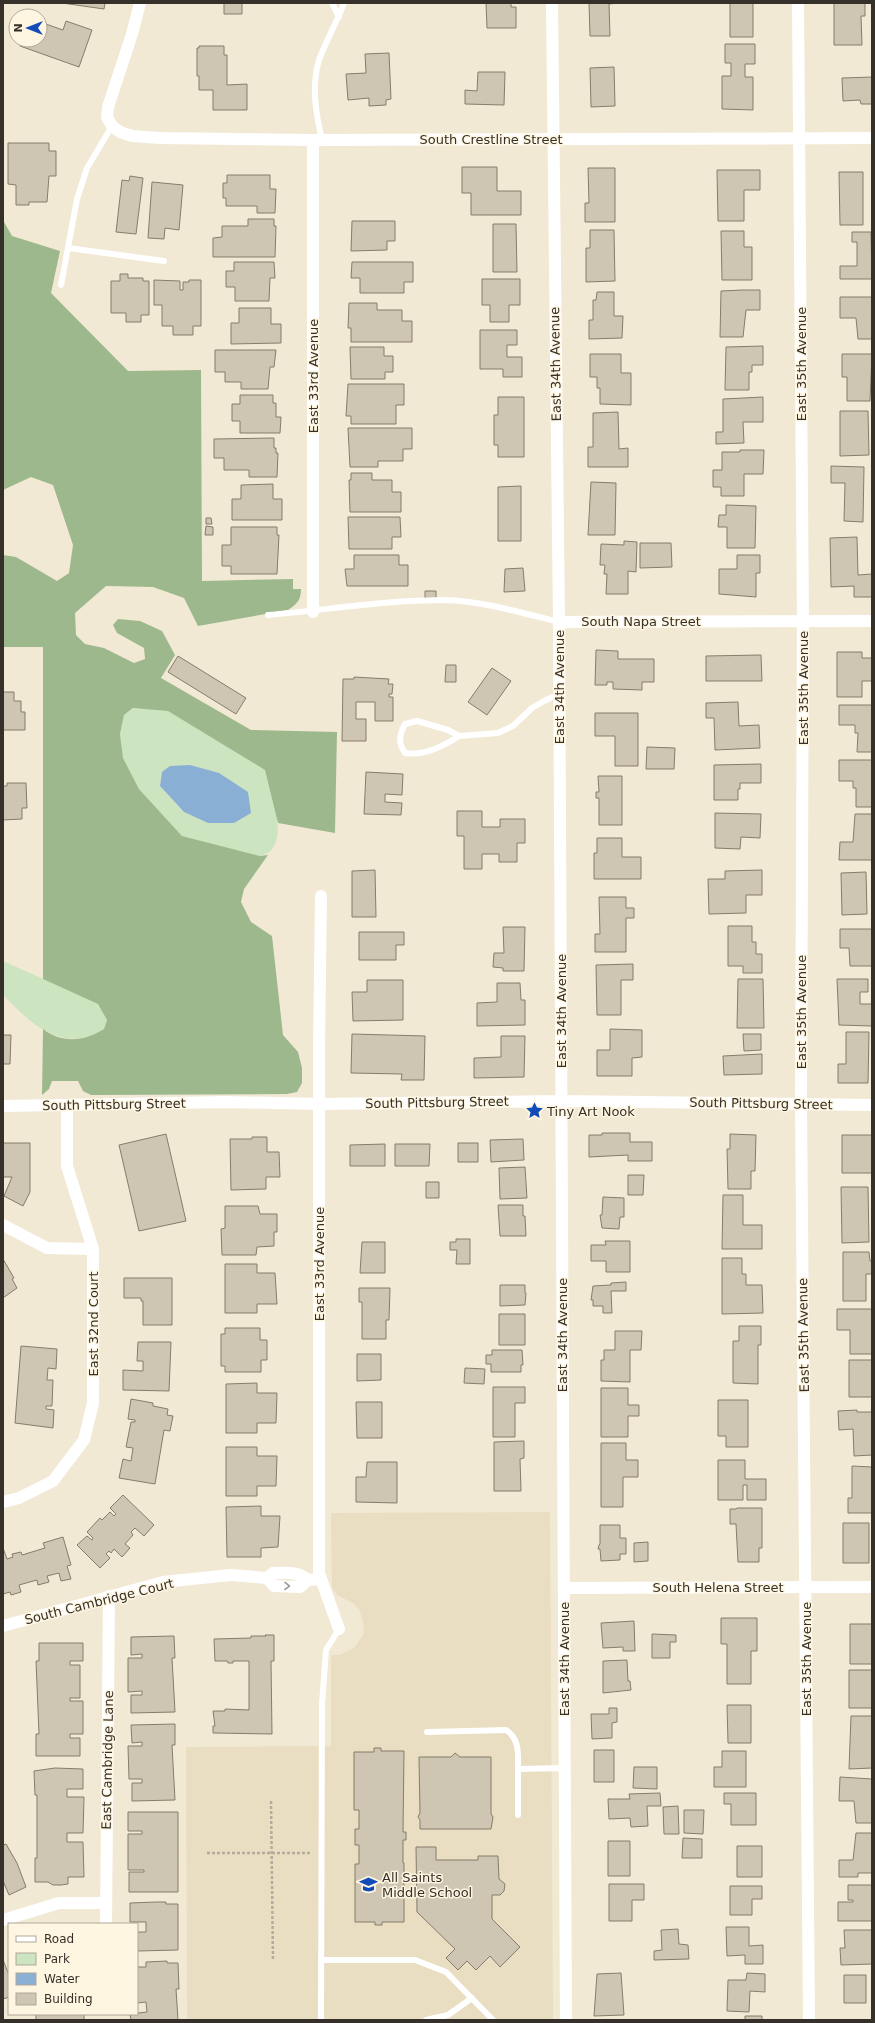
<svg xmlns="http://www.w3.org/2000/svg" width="875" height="2023" font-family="'DejaVu Sans',sans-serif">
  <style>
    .built { fill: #e9ddc2 }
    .green { fill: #cde4c0; fill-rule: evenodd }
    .forest { fill: #9db88c }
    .water { fill: #8aafd5 }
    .building { fill: #cec5b2; stroke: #857d6b }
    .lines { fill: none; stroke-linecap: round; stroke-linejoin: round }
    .path { stroke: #b3ab9c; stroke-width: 2.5; stroke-dasharray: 3 2; stroke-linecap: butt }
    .lane { stroke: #fff; stroke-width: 6 }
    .street { stroke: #fff; stroke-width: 12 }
    .oneway { stroke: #9a9894 }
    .labels { text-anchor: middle; stroke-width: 3; stroke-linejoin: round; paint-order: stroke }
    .street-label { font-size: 13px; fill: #35312a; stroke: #fff6e2 }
    .poi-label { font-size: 13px; fill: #35312a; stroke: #fff6e2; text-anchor: start }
  </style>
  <rect width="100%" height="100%" fill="#f2e9d5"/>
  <!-- built -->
  <path class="built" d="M550 1512 553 2020H187L186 1747 331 1746V1655H340L354 1648 363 1635 364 1625 359 1609 353 1603 337 1595 332 1587 331 1513Z"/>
  <!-- green -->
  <path class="green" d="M134 708 168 710 265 770C271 793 293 849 260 856L182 836 139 789 123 758 120 734 124 715ZM162 772 234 823H208L184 812 160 786Z
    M3 961 99 1004 107 1020 104 1029C63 1055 31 1024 3 995Z"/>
  <!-- forest -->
  <path class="forest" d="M3 220 12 236 60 251 51 293 128 371 201 370 202 581 293 579V589H301C301 600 297 604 288 610L198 626 184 598 153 587 106 586 75 613 76 635 85 644 104 648 134 663 145 659 144 648 117 633 113 625 118 619 140 621 162 631 175 655 161 678 251 730 337 732 335 833 278 823 265 770 168 711 133 708 124 715 120 734 123 758 139 789 182 836 260 856 268 855 244 889 241 902 251 922 272 936 283 1035 298 1052 302 1068V1083L297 1092 287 1094 91 1095 83 1091 78 1081H52L49 1089 42 1095 43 1029C61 1043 84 1042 104 1029L107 1020 98 1004 43 979V647H3V555L16 557 57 581 69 573 73 545 53 485 31 477 3 490Z"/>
  <!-- water -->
  <path class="water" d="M190 765 219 773 248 792 251 813 234 823H208L184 812 160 786 162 772 170 766Z"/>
  <!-- building -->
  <path class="building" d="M62 3H105L104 9Z
    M224 3H242V14H224Z
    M486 3H511V7H516V28H487Z
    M589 3H620L609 4 610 36H590Z
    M730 3H753V37H730Z
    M834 3H865V16H861L862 45H834Z
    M66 21 92 30 79 67 20 46 22 40H40V22L63 30Z
    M725 44H755V64H745V77H753V110L722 109V76H731V63H725Z
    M199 46H224V55H227V85L247 84V110H213V90H199V76H197V48H199Z
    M389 53 391 99 386 100V105L369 106V98L348 100 346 74 366 73 365 54Z
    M614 67 615 106 591 107 590 68Z
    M478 72H505L504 105 465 104V90L477 91Z
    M872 77V104H861L860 100 843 101 842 78Z
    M8 143H49V151H56V176H49L47 202H29V205H16V185L8 184Z
    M462 167H497V191H521V215H471V193H462Z
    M588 168H615V222H585V203H589Z
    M717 170H760V190H744V221H718Z
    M839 172H863V225H840Z
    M227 175H270V189H276L275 213H257V206H226V198H223V183H227Z
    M130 176 143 178 136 234 116 232 122 180 129 181Z
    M152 182 183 185 179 230 165 228 164 239 148 238Z
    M248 219H274V226H276L275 257H213V238L222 237V226H248Z
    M352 221H395V241H387V250L351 251Z
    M493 224H516L517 272H493Z
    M590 230H614L615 281 586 282V248H590Z
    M721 231H744V247H752V280H722Z
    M852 232H871L872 279H840V266H857V242H852Z
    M234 262H274L275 278H270L269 301H235V287H226V271H234Z
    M352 262H413V282H404V293H360V278H351Z
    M120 274H128V278H143V281H149V315H141V322H126V313H111V281H120Z
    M482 279H520V305H509V322H490V305H482Z
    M154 280 180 281V290H183V282H189V280H201V326H193V335H173V326H162V305H154Z
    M742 290H760V310H746L743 337H720L721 291Z
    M597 292H614V316H623L622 338 589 339V320H593V300H596Z
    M840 297H872V339H858L856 318H840Z
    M349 303H377V310H402V321H412V342H351V328H348Z
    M239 308H271V324H281V343L231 344V323H239Z
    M480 330H517V345H507V357H522V377H503V369H480Z
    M763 346V365H752V372H749V390H725L726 347Z
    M350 347H384V356H393V372H385V379H351Z
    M215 350H276L274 367H270L268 389H241V382H225V372H215Z
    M590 354H621V373H631V405L600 404V388H597V377H590Z
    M842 354H872L870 401H847V377H842Z
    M348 384H404V405H396V424H351V416H346Z
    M240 395H273V403H276V417H281L280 433H240V421H232V404H240Z
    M498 397H524V457H498V445H494V415H498Z
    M763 397V422H743L744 443 716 444V432H723V399Z
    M840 411H868L869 455 840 456Z
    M618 412 619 449 628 448V467H588V447H593V413Z
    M348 428H412V449H403V461H378V467H350Z
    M274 438V448H276V453H278L277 477H249V470H224V458H214V439Z
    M740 450H764L763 474H744V496H721V487H713V470H722V452H740Z
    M831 466 864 467 863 522 844 521 845 483H831Z
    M351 473H372V480H392V492H401V512H350L349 480H351Z
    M591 482 616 483 615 535H588Z
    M273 484V499H282V520H232V499H241V485Z
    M521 486V541H498V487Z
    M726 505 756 506 755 548H727V527H718L719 515H726Z
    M348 517H400L401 537H392V549H349Z
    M206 518H211L212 524H206Z
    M206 526 213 527V535H205Z
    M231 527H277V535H279L277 574H231V566H222V545H231Z
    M857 537 858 575 872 574V597H854V586L831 587 830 538Z
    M624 541 637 542 636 572 628 571V594H606L607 574H604L605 565H600L601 544 624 545Z
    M640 543H671L672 567 640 568Z
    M354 555H399V565H408V586H347L345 569H354Z
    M737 555H760V573H756V597L719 594V569H737Z
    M523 568 525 591 504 592 505 569Z
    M425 591H436V598H425Z
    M596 650 618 651V659H654V682H642V690L613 689V682H607V685H595Z
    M837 652H862V658H872V681H862V697H837Z
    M761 655 762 681H706V656Z
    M178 656 246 698 236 714 168 672Z
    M446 665H456V682H445Z
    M492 668 511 681 487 715 468 702Z
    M354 677 389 679 388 684H393L392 694H389V697H393V721H375V702H356V719H366V741H342L343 679H354Z
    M3 692H14V701H21V712H25V730H3Z
    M738 702 739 726 759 725 760 748 715 750 714 718H706V703Z
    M839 705H872V752H857L858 733H855V725H839Z
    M595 713H638V766H615V736H595Z
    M647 747 675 748 674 769H646Z
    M839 760H872V807H856V788H853V781H839Z
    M761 764V783H740V789H738V800H714V765Z
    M366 772 403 774 402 795 385 794V802L402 803 401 815 364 814Z
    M598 776H622V825H599V798H596V792H599Z
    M7 783H26L27 808H22V819L3 820V786H7Z
    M457 811H482V827H500V819H525V843H517V862H499V854H482V869H464V836H457Z
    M715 813 761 814 760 838 741 837 740 849 715 848Z
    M855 814H872V860H839L840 842H853Z
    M597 838H622V857H641V879H594V853H597Z
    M375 870 376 917H352V871Z
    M762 870V895H746V913L709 914 708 879H725V871Z
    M866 872 867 914 842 915 841 873Z
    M599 897H626V908H634V918H626V952H595V934H600Z
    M728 926H752V942H756V954H762V973H743V966H728Z
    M503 927H525L524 971H503V968L493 967 494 953H504Z
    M840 929H872V966H850L849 948H840Z
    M359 932H404V945H396V960H359Z
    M633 964V980H621V1015H597L596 965Z
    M738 979H763L764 1028H737Z
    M837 979H868V992H860V1004H872V1026L839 1025Z
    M367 980H403V1020L353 1021 352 992H367Z
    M497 983H520L521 1000H525V1025L477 1026V1003L497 1002Z
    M610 1029 642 1030V1057L632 1058V1076H597V1050H610Z
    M846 1032H869L868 1083H838V1064H846Z
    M352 1034 425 1036 424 1080H401L402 1074 351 1073Z
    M743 1034H761V1050L744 1051Z
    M3 1035H11L10 1064H3Z
    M501 1036H525L524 1077 474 1078V1058L501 1057Z
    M762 1054V1074L724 1075 723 1056Z
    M602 1133H630V1142H652V1161H628V1155L589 1157V1135H602Z
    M166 1134 186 1221 139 1231 119 1145Z
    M730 1134 756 1135 755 1171H751V1189H728L727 1149H730Z
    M842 1135H872V1173H842Z
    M252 1137H267V1152H279L280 1177H266V1189L231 1190 230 1139H252Z
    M523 1139 524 1160 491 1162 490 1140Z
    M3 1143H30V1192L23 1206 4 1196 12 1177H3Z
    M458 1143H478V1162H458Z
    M385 1144V1166H350V1145Z
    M395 1144H430L429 1166H395Z
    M525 1167 527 1198 500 1199 499 1168Z
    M628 1175H644L643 1195H628Z
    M426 1182H439V1198H426Z
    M841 1187H868L869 1242 842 1243Z
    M723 1195H743V1225H762V1249H722Z
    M603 1197 624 1198V1217H620L619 1229 602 1228 600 1215H602Z
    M498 1205H523V1216H525L526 1236H500Z
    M225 1206H258L260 1214H277V1232H274V1246L257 1247 256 1255H222L221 1229 225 1228Z
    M456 1239H470V1264H456L457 1250H450V1242H456Z
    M605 1241H630V1272H606V1261H591V1245H606Z
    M362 1242H385V1273H360Z
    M843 1252H869L870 1261H872V1274H866V1301H843Z
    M722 1258H742V1274H746V1285H762L763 1313 722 1314Z
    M3 1259 14 1278 12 1279 17 1288 3 1298Z
    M225 1264H257V1273H275L277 1304H257V1313H225Z
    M124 1278H172V1325H143V1301H141V1298H124Z
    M626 1282V1291H611L612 1313H603V1306H593V1300H591L593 1286 611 1285V1283Z
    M500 1285H525V1293H526L525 1305 500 1306Z
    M359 1288H390L389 1320H386V1339H362V1302H359Z
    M837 1309H872V1354H850V1330H837Z
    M499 1314H525V1345H499Z
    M739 1326H761V1345H758V1384L733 1383V1341H739Z
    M225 1328H260V1340H267V1360H261V1372H225V1366H221V1334H225Z
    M615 1331H642L641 1350H630V1382L601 1381V1360H604V1350H615Z
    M138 1342H171L169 1391 123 1390V1370L143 1371V1361H137Z
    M21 1346 57 1349 56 1369 48 1368 47 1380H53L52 1406H46V1409L54 1410 53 1428 15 1423Z
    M492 1350H522L523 1365H521V1372H491V1364H486V1355H492Z
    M357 1354H381V1380L357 1381Z
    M849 1360H872V1397H849Z
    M465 1368 485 1369 484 1384 464 1383Z
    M257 1383V1393H277L276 1423H257V1433H226V1384Z
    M493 1387H525V1403H515V1437H493Z
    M601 1388H628V1405H639V1416H628V1437H601Z
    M131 1399 153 1403V1406L168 1409 167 1415 173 1416 170 1431 164 1430 155 1484 119 1478 123 1459 131 1461 133 1448 126 1447 131 1422H135V1420L128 1419Z
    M718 1400H748V1447H726V1436H718Z
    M356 1402H382V1438H357Z
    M857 1410V1412H872V1455L854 1456 853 1429 839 1430 838 1411Z
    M524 1441V1458L520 1459 521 1491H494V1442Z
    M601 1443H626V1460H638V1477H623V1507H601Z
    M226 1447H257V1456H277L276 1486H257V1496H226Z
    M718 1460H745V1479H766V1500H747V1485H743V1500H718Z
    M367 1462H397V1503L356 1502V1477H366Z
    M852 1466 872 1467V1513H848V1498H852Z
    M123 1495 154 1525 144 1536 135 1528 131 1532 133 1535 125 1544 130 1548 122 1557 114 1549 111 1553 109 1551 106 1554 110 1558 100 1568 77 1545 87 1536 92 1540 93 1538 87 1532 100 1518 102 1520 110 1512 114 1516 116 1514 110 1508Z
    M261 1506V1516H280L278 1547 261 1548V1557H227L226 1507Z
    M737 1508H762V1548H759V1562H738L736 1524H730V1509H736Z
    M843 1523H869V1563H843Z
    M600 1525H620V1538H626V1554H620V1560L601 1561 600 1549H598L599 1545 600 1544Z
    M63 1537 71 1565 67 1566 71 1579 61 1581 59 1573 47 1576 49 1582 38 1585 37 1580 19 1585 21 1592 11 1595 10 1592 3 1594V1548L7 1559 13 1557 12 1554 21 1552 22 1555 45 1548 43 1543Z
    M648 1542V1561L634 1562V1543Z
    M721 1618H757V1651H751V1684H727V1644H721Z
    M634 1621 635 1651H623V1647L603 1648 601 1623Z
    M850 1624H872V1664H850Z
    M652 1634 676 1635V1642H670V1658H652Z
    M265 1635H274V1661H271L272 1734 213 1733V1726H215L213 1711H225V1709L249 1710V1661H233V1663H228L227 1661H215L214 1639 251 1638V1636H266Z
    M174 1636 175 1658H172L175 1712 131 1713V1695H142V1691L128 1692V1658H142V1654L131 1655V1637Z
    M39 1643H83V1661H70V1665H80V1698H70V1701H83V1734H70V1738H80V1756H36V1734H39L36 1661H39Z
    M627 1660 628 1681H630L631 1690 603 1693V1661Z
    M849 1670H872V1708H849Z
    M727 1705H751V1743H728Z
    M609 1708H617V1722L612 1723V1738L592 1739 591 1714H609Z
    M851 1716H872V1768L849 1769Z
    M175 1724V1745H172L175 1800 132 1801V1783H142V1779H129L128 1746H142V1742L132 1743 131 1725Z
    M374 1748H381V1751H404L403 1832H406V1840H403V1863H404V1922H382V1925H375V1922H355V1864H359V1845H355V1829H359V1810H354V1752H374Z
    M594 1750H614V1782H594Z
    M722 1751H746V1787H714V1767H722Z
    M455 1753 460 1757H491V1814L493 1817 491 1829H420V1820L418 1817 420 1813 419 1757H451Z
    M634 1767H657V1789L633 1788Z
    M55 1768 83 1769V1789H67V1797H84L83 1833H67V1842H83L84 1877H68V1884L61 1885H53L48 1882H35V1858H37V1795H35L34 1771Z
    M840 1777 872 1779V1823H856L854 1801H839Z
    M660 1793 661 1806H647L648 1826 631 1827 630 1818 609 1819 608 1799H630L629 1794Z
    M724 1793H756V1825H731V1804H724Z
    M678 1806 679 1834H664L663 1807Z
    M684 1810H704L703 1834 684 1833Z
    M128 1812H178V1892H129V1872H144V1870H128V1834H142V1831H128Z
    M856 1833H872V1873H858V1877H839V1860H853Z
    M683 1838 702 1839V1858H682Z
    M608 1841H630V1876H608Z
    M6 1844 17 1863 26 1887 9 1895 3 1881V1845Z
    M737 1846H762V1877H737Z
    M416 1847H436V1860H478V1856H498L499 1879 505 1884 504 1891 500 1895H492V1919L520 1947 500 1967 490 1956 476 1970 467 1961 458 1970 446 1958 455 1949 417 1912Z
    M609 1884H644V1900H632V1921H609Z
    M848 1885H872V1921H838V1902H853V1900H848Z
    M730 1886H762V1899H752V1915H730Z
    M156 1902H166V1904H178V1950L137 1951V1932H146V1922H130V1903Z
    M726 1927H749V1946L763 1945V1964H745V1955L727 1956Z
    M678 1929 679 1944 688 1945 689 1959 654 1960V1951L662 1950 661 1930Z
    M844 1930H872V1964L841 1965 840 1948H845Z
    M3 1960 9 1975V1997L3 1999Z
    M167 1961V1963H178L179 1989H176L178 2020H131L130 2014 147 2012 146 2002 137 2003V1967H146V1962Z
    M621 1973 624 2015 594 2016 597 1974Z
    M747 1973 765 1974V1992L750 1991 749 2012 727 2011 728 1980H746Z
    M844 1975H866V2003H844Z
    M36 2014H84V2020H36Z
    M745 2016H762V2020H745Z"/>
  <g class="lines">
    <!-- path -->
    <path class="path" d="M271 1801 273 1961
      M207 1853H311"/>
    <!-- lane -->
    <path class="lane" d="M332 3 339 17
      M322 140C316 114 311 87 319 60 326 41 337 22 344 3
      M68 248 164 261
      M61 285 77 199 87 168 112 126
      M268 615C327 610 386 600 445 600 483 601 522 613 559 622
      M459 736C444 746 424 756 405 753 398 743 399 735 405 724L417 721 448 730 459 736 498 733 513 726 532 708 544 701 559 694
      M427 1732 506 1730C520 1739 518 1754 518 1769L565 1768
      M518 1769V1815
      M321 1960H415L446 1972 493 2020
      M321 2020 322 1704 326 1650 339 1629
      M426 2020 448 2015 472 1998"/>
    <!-- street -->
    <path class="street" d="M140 3 132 34 108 107 107 117 112 126 120 132 132 136 160 138 313 140 872 138
      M552 3 559 622 566 2020
      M798 3 803 620 801 1104 809 2020
      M313 140V612
      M559 622 872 621
      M321 896 319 1048V1573L339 1629
      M3 1106 226 1102 319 1104 561 1101 872 1105
      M3 1225 47 1248 93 1249
      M3 1502 19 1498 53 1481 84 1440 93 1403V1249L67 1166V1105
      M267 1578 273 1573C287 1573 297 1571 308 1580
      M564 1588 872 1587
      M3 1626 163 1582 231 1575 267 1578 274 1586 300 1587 308 1580 321 1579
      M3 1920 59 1903H106
      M106 1924 109 1596"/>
  </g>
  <!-- one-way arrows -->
  <defs><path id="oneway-chevron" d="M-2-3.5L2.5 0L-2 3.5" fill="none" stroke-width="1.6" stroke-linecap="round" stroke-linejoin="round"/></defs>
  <use class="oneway" href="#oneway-chevron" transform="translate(287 1586) rotate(1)"/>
  <!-- icons -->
  <defs>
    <symbol id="sight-bare" viewBox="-9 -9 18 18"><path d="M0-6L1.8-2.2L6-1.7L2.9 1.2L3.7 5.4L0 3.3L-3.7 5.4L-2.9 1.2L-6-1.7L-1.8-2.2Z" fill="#124cb8" stroke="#fff6e2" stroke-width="2.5" paint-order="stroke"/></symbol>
    <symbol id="school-bare" viewBox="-9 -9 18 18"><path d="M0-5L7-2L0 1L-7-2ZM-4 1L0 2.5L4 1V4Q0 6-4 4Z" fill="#124cb8" stroke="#fff6e2" stroke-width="2.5" paint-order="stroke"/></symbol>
  </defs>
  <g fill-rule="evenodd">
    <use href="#sight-bare" x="522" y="1098" width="25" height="25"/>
    <use href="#school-bare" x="356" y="1872" width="25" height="25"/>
  </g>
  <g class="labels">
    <!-- street labels -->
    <g class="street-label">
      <text x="491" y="144">South Crestline Street</text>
      <text transform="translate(555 364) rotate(-91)" y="5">East 34th Avenue</text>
      <text transform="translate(801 364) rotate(-90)" y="5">East 35th Avenue</text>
      <text transform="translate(313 376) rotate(-90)" y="5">East 33rd Avenue</text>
      <text x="641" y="626">South Napa Street</text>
      <text transform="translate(559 687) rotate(-90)" y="5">East 34th Avenue</text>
      <text transform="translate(803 688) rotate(-90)" y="5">East 35th Avenue</text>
      <text transform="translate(561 1011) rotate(-90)" y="5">East 34th Avenue</text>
      <text transform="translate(801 1012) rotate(-90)" y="5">East 35th Avenue</text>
      <text transform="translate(437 1102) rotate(-1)" y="5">South Pittsburg Street</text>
      <text transform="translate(761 1103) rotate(1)" y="5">South Pittsburg Street</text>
      <text transform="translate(114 1104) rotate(-1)" y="5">South Pittsburg Street</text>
      <text transform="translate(319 1264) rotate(-90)" y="5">East 33rd Avenue</text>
      <text transform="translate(93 1324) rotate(-90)" y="5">East 32nd Court</text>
      <text transform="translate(562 1335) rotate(-90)" y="5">East 34th Avenue</text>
      <text transform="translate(803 1335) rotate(-91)" y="5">East 35th Avenue</text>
      <text x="718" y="1592">South Helena Street</text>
      <text transform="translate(99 1601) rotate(-14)" y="5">South Cambridge Court</text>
      <text transform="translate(564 1659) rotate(-90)" y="5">East 34th Avenue</text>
      <text transform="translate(806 1659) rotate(-90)" y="5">East 35th Avenue</text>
      <text transform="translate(107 1760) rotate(-89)" y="5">East Cambridge Lane</text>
    </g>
    <!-- poi labels -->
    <g class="poi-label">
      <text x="547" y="1116">Tiny Art Nook</text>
      <text x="382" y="1882">All Saints<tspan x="382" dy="15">Middle School</tspan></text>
    </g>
  </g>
  <!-- border -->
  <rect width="875" height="2023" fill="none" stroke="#35312a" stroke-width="8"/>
  <!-- legend -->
  <rect x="8" y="1923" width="130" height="92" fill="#fff6e2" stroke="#aea798"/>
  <rect x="16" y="1936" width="20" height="6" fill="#ffffff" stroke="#aea798"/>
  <text x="44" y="1943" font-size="12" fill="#35312a">Road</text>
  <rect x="16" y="1953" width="20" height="12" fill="#cde4c0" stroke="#aea798"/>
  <text x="44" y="1963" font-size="12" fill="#35312a">Park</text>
  <rect x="16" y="1973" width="20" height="12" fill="#8aafd5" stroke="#aea798"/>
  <text x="44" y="1983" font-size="12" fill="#35312a">Water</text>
  <rect x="16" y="1993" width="20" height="12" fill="#cec5b2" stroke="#aea798"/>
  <text x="44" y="2003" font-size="12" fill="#35312a">Building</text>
  <!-- north arrow -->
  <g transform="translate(28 28) rotate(270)"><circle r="19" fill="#fff6e2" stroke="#aea798"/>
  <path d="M0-3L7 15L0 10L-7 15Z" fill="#124cb8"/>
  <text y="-6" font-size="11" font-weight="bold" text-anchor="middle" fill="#35312a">N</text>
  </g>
</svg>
